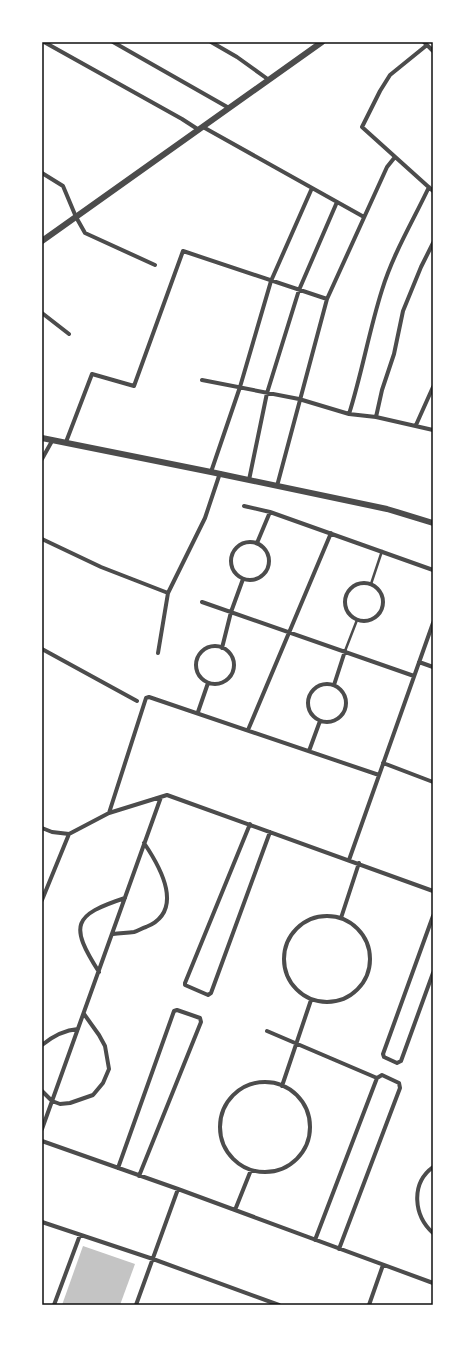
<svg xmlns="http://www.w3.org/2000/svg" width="475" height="1347" font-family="Barlow,sans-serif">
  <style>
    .building { fill: #c4c4c4 }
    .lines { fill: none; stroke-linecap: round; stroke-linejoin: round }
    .service { stroke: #4c4c4c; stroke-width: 2.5 }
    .minor { stroke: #4c4c4c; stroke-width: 4 }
    .tertiary { stroke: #4c4c4c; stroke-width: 6 }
    .neatline { fill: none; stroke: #111; stroke-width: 1.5 }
  </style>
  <rect width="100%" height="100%" fill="#fff"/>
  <!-- building -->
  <path class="building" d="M83 1246 135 1264 120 1305H62Z"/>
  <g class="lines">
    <!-- service -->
    <path class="service" d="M371 584 382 551
      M345 651 357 620"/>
    <!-- minor -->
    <path class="minor" d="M44 42 182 119 199 130
      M113 42 229 108
      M211 42 237 57 269 80
      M424 42 433 51
      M427 45 390 75 380 91 362 127 433 191
      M203 127 364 217
      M42 173 63 186 76 217 85 233 155 265
      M42 313 69 334
      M202 380 299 399 349 414 376 417 433 430
      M349 414C362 373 369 331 382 290 393 254 413 221 429 187
      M376 417 382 390 394 354 403 311 421 267 433 243
      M416 425 433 387
      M66 442 92 374 134 386 183 251 327 299
      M42 459 52 441
      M211 472 240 387 271 281 312 188
      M249 480 267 393 299 290 337 202
      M277 486 327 299 387 167 395 157
      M244 506 270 512 433 570
      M42 539 101 567 168 593 205 518 220 473
      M231 561a19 19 0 1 1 38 0a19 19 0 1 1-38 0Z
      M257 543 270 512
      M345 602a19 19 0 1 1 38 0a19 19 0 1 1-38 0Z
      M202 602 414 676
      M196 665a19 19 0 1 1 38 0a19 19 0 1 1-38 0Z
      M222 648 231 612 243 579
      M42 649 137 701
      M158 653 168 593
      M419 662 433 667
      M308 703a19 19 0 1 1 38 0a19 19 0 1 1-38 0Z
      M334 685 345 651
      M198 712 208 683
      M248 730 331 533
      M309 751 320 721
      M383 763 433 782
      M109 813 146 698 149 697 379 775
      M250 824 185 983V985L208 995 211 993 270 832
      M42 828 52 832 69 834 109 813 167 795 433 891
      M349 860 433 623
      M42 900 69 834
      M284 959a43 43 0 1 1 86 0a43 43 0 1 1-86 0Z
      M433 916 383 1054 384 1057 397 1063 401 1061 433 973
      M341 918 359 863
      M113 934C120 933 127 933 134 932 138 931 142 928 146 927 185 911 161 868 144 843
      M99 972C69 925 73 915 125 898
      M267 1031 377 1078 382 1075 399 1083 400 1088 339 1249
      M42 1045C53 1036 65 1030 78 1029
      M220 1127a45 45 0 1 1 90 0a45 45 0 1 1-90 0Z
      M282 1086 311 1000
      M42 1091 52 1101 60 1104 70 1103 93 1095 103 1083 109 1069 105 1046 99 1035 84 1014
      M42 1129 161 797
      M42 1141 178 1189 433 1283
      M433 1167C410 1184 414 1216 433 1233
      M118 1168 174 1011 177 1010 200 1018 201 1022 139 1176
      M235 1210 251 1170
      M42 1222 153 1259 279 1305
      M315 1240 377 1078
      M54 1305 80 1235
      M136 1305 178 1189
      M369 1305 383 1265"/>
    <!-- tertiary -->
    <path class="tertiary" d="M42 241 322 42
      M42 438 211 472 387 509 433 523"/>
  </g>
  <!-- border -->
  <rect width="475" height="1347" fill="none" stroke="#ffffff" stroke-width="86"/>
  <rect x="43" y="43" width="389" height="1261" class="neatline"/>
</svg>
